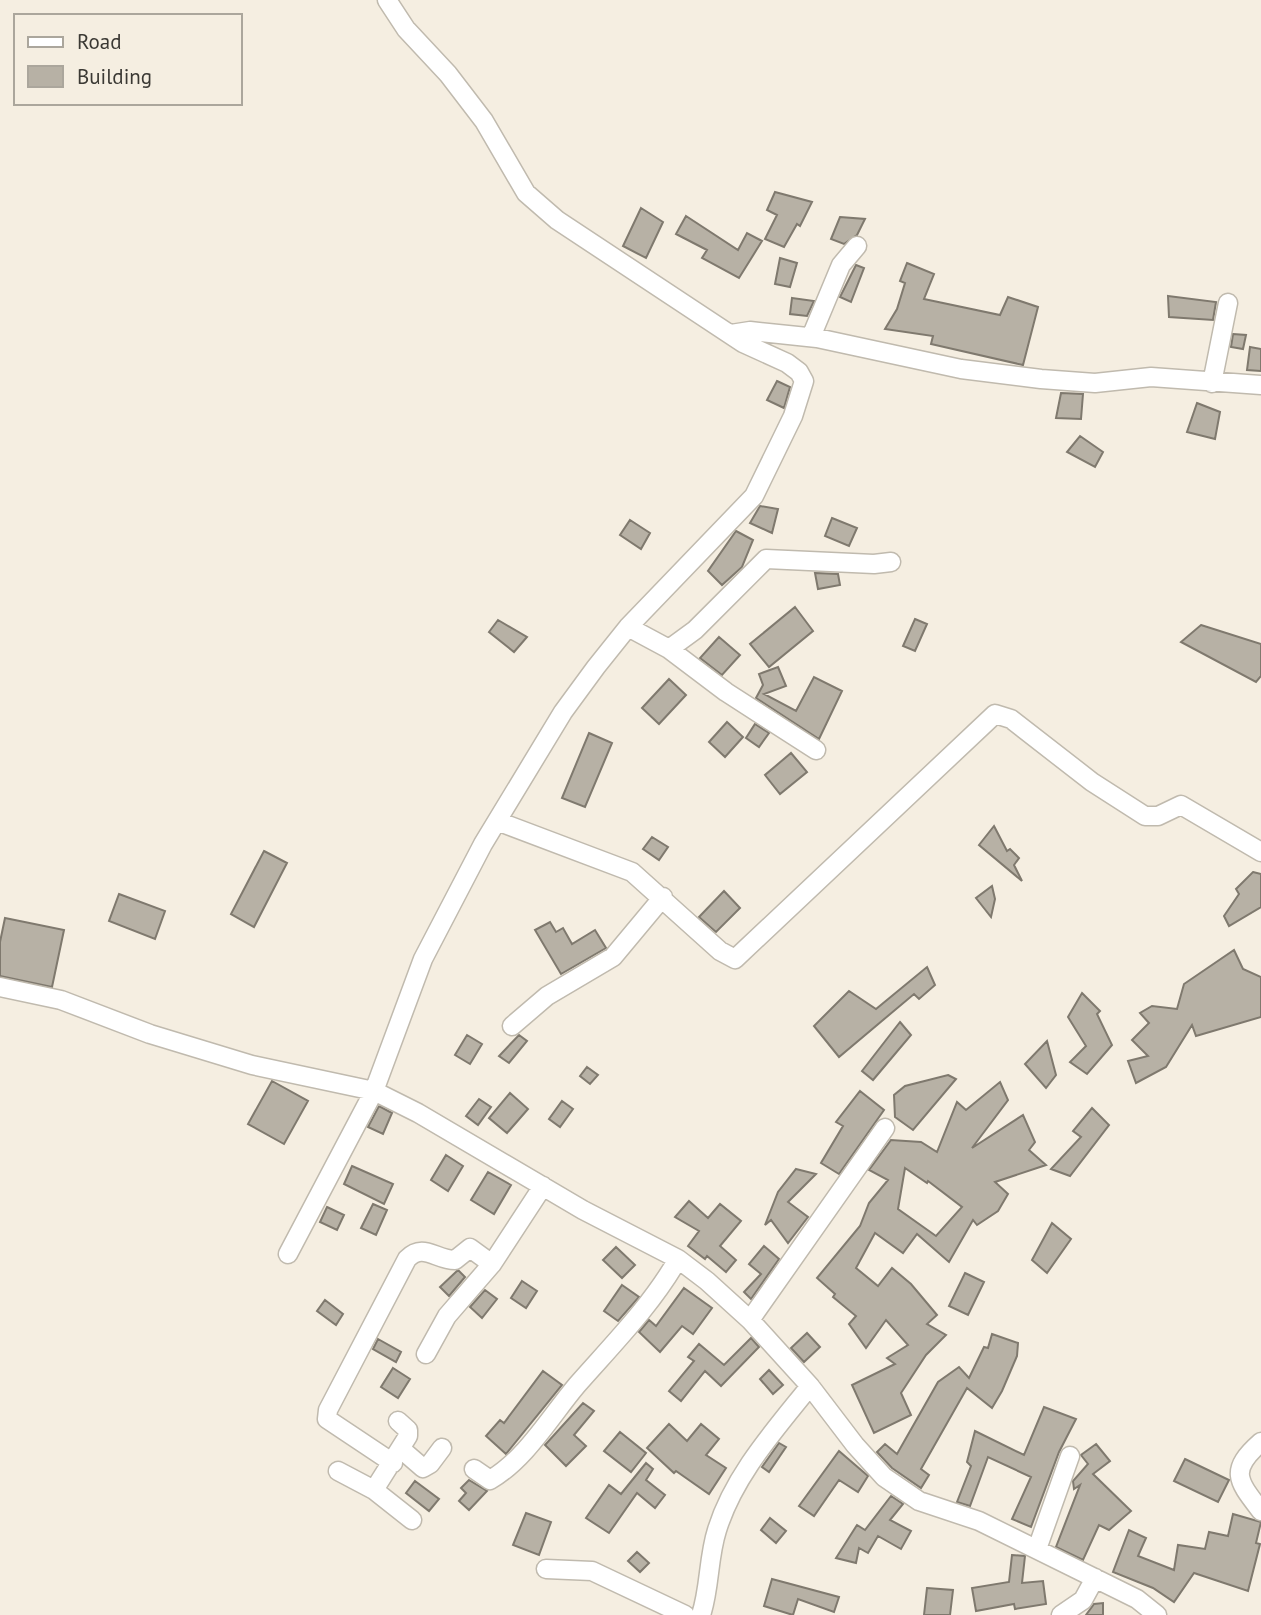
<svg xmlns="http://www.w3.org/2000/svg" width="1261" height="1615" font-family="'PT Sans',sans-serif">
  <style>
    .building { fill: #b7b1a5; stroke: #7f796e; stroke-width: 2; fill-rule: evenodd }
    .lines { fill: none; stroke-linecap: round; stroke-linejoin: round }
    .minor-casing { stroke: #c0baae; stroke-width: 21 }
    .minor { stroke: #fff; stroke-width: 18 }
  </style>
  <rect width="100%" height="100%" fill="#f5eee1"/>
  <!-- building -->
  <path class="building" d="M775 192 812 202 800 226 797 224 784 247 765 239 777 215 767 210Z
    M641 208 663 222 646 258 623 246Z
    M686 216 738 250 747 233 762 241 739 278 702 258 707 250 676 234Z
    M840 217 865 219 857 235 844 244 831 239Z
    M780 258 797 263 790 287 775 284Z
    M907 263 934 274 924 299 1000 315 1008 297 1038 307 1023 365 931 344 933 336 885 329 897 309 905 283 900 281Z
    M856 265 864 268 851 302 840 297Z
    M1168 296 1216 302 1213 320 1169 317Z
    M792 298 814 301 807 316 790 314Z
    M1233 334 1246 335 1243 349 1231 347Z
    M1250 347 1261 349V371L1247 370Z
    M777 381 790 387 784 408 767 400Z
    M1061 393 1083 394 1081 419 1056 418Z
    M1197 403 1220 412 1215 439 1187 432Z
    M1080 436 1103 452 1095 467 1067 452Z
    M760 506 778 509 772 533 750 523Z
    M832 518 857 528 849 546 825 536Z
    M630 520 650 533 641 549 620 535Z
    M736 531 753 540 742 567 722 585 708 571Z
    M815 573 838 574 840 585 818 589Z
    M795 607 813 631 769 667 750 644Z
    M915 619 927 624 915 651 903 646Z
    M498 620 527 637 514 652 489 632Z
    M1201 625 1261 644V676L1256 682 1181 642Z
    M719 637 740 655 722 675 700 658Z
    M778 667 786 686 764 694 796 711 814 677 842 691 819 739 756 698 763 685 759 674Z
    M669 679 686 695 659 724 642 708Z
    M727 722 743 737 725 757 709 742Z
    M755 724 769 733 759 747 746 738Z
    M589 733 612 743 585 807 562 798Z
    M791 753 807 772 780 794 765 775Z
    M994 826 1007 851 1010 849 1019 858 1014 865 1022 881 979 845Z
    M652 837 668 847 659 860 643 849Z
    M264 851 287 863 254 927 231 914Z
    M1253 872 1261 874V907L1229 926 1224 916 1239 894 1236 889Z
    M992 886 995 899 991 917 976 898Z
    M724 891 740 908 716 932 699 917Z
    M119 894 165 911 155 939 109 921Z
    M5 918 64 930 52 987 0 976V942Z
    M550 922 556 932 563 928 572 944 595 930 606 948 561 974 535 930Z
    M1234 950 1243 969 1261 977V1017L1196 1036 1192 1025 1166 1067 1136 1083 1128 1061 1148 1056 1132 1040 1149 1023 1140 1013 1152 1006 1177 1009 1184 984Z
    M927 967 935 985 919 999 914 994 839 1057 814 1026 849 991 876 1009Z
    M1082 993 1100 1011 1097 1014 1112 1045 1087 1074 1070 1062 1086 1046 1068 1017Z
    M900 1022 911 1035 873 1080 862 1071Z
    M467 1035 482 1044 470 1064 455 1055Z
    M519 1035 527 1041 509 1063 499 1056Z
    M1047 1041 1056 1075 1046 1088 1025 1064Z
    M587 1067 598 1075 590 1084 580 1076Z
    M948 1075 956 1079 913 1130 895 1117 894 1095 905 1086Z
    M272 1081 308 1101 284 1144 248 1124Z
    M1000 1082 1008 1100 972 1148 1023 1115 1035 1142 1029 1150 1046 1165 995 1182 1008 1194 998 1211 977 1225 973 1220 949 1262 917 1234 903 1253 875 1233 856 1268 878 1286 892 1268 911 1284 937 1315 927 1324 946 1335 926 1355 901 1393 911 1415 874 1433 852 1385 895 1364 887 1358 908 1345 886 1320 866 1348 849 1324 856 1316 833 1297 835 1294 817 1278 860 1226 869 1203 888 1180 869 1170 891 1140 921 1142 937 1152 957 1102 966 1110ZM905 1168 927 1183 928 1181 962 1207 936 1236 898 1209Z
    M860 1091 884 1110 839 1174 821 1163 843 1126 836 1122Z
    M510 1093 528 1109 507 1133 489 1118Z
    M479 1099 491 1107 478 1125 466 1116Z
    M562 1101 573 1109 560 1127 549 1119Z
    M379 1106 392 1113 383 1134 368 1127Z
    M1092 1108 1109 1125 1070 1176 1051 1169 1081 1137 1073 1131Z
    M446 1155 463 1166 448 1191 431 1180Z
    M352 1166 393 1184 384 1204 344 1184Z
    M796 1169 816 1174 788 1202 808 1217 788 1243 771 1220 765 1225 778 1192Z
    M488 1172 511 1185 494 1214 471 1200Z
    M689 1201 708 1218 720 1204 741 1221 720 1246 736 1260 726 1272 707 1256 705 1259 688 1246 699 1231 675 1217Z
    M373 1204 387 1210 376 1235 361 1228Z
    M327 1207 344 1215 337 1230 320 1222Z
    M1052 1223 1071 1239 1047 1273 1032 1260Z
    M764 1246 779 1259 751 1299 744 1292 761 1274 749 1264Z
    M616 1247 635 1265 622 1278 603 1260Z
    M458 1270 465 1277 449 1296 440 1287Z
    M965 1273 984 1282 968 1315 949 1306Z
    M522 1281 537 1291 526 1308 511 1298Z
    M622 1285 639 1297 618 1321 604 1311Z
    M684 1288 712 1308 693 1334 682 1326 660 1352 639 1332 649 1320 656 1326Z
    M485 1290 497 1299 482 1318 470 1307Z
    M325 1300 343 1314 336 1325 317 1311Z
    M807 1333 820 1347 804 1362 791 1348Z
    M992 1334 1018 1343 1017 1356 1002 1391 992 1408 967 1388 921 1469 929 1475 921 1488 892 1468 877 1452 885 1444 897 1454 938 1382 959 1367 969 1378 984 1347 988 1348Z
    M751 1338 759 1347 721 1386 705 1371 681 1401 669 1391 694 1361 688 1357 699 1344 724 1365Z
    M378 1339 401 1352 396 1362 373 1349Z
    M393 1368 410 1379 398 1398 381 1387Z
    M769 1370 783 1385 773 1394 760 1379Z
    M543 1371 562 1385 506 1454 486 1436 500 1420 504 1423Z
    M583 1403 594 1411 574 1435 586 1446 566 1466 545 1445Z
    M1044 1407 1076 1419 1059 1452 1031 1527 1012 1519 1031 1477 988 1457 970 1506 957 1502 971 1466 967 1462 975 1431 1024 1455Z
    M669 1424 687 1441 701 1424 719 1439 706 1455 726 1468 709 1494 676 1471 674 1473 647 1448Z
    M620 1432 646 1453 631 1472 604 1451Z
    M779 1443 786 1447 769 1472 762 1467Z
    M1096 1444 1110 1461 1093 1474 1131 1511 1109 1530 1099 1525 1083 1560 1056 1547 1080 1485 1074 1489 1073 1481 1088 1464 1081 1455Z
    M839 1451 868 1476 858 1492 839 1480 814 1516 799 1506Z
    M1185 1459 1229 1480 1218 1502 1174 1481Z
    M646 1463 653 1469 646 1480 665 1495 655 1508 637 1493 609 1533 586 1518 609 1485 621 1494Z
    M469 1480 487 1491 469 1510 459 1501 466 1493 461 1488Z
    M415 1481 439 1499 429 1511 406 1493Z
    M891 1496 903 1504 890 1520 911 1531 901 1549 878 1536 868 1553 859 1548 856 1563 836 1558 857 1525 865 1530Z
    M526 1513 551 1522 539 1555 513 1545Z
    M1233 1514 1261 1522 1256 1543 1260 1544 1248 1591 1194 1573 1174 1602 1153 1588 1113 1572 1129 1530 1146 1538 1138 1556 1174 1570 1178 1545 1205 1549 1209 1532 1228 1536Z
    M770 1518 786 1531 776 1543 761 1530Z
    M637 1552 649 1563 640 1572 628 1561Z
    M1012 1555 1025 1556 1022 1583 1043 1581 1046 1604 1015 1609 1014 1604 976 1611 972 1588 1009 1582Z
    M772 1579 839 1597 834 1612 798 1599 793 1615 764 1606Z
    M927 1588 953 1590 950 1615H924Z
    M1103 1603V1615H1086L1094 1604Z"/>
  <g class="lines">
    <defs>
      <path id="minor" d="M731 334 750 331 817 338 961 369 1041 379 1095 383 1151 377 1261 385
        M811 337 841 265 857 246
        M1212 383 1228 303
        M628 627 669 649 726 692 816 750
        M669 649 695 630 766 559 874 564 891 562
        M497 821 632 872 720 951 735 959 995 714 1011 719 1092 782 1145 816H1158L1181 805 1261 852
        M0 987 61 1000 150 1034 252 1065 374 1091 418 1113 583 1210 678 1259 707 1281 750 1320 810 1386 855 1445 884 1477 919 1501 979 1521 1137 1599 1157 1615
        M512 1026 547 996 613 957 663 897
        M288 1254 374 1091 423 959 483 844 563 712 596 667 628 627 754 496 793 416 804 381 799 372 787 363 743 343 557 220 526 193 484 121 448 74 406 29 387 0
        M750 1320 885 1128
        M426 1354 447 1316 492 1264 543 1186
        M1261 1442C1228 1471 1238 1481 1261 1511
        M401 1449 423 1468 430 1464 442 1448
        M393 1463 327 1419 328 1410 407 1259C423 1242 436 1260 455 1260L470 1248 492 1264
        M474 1469 490 1480C526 1459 550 1417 577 1385 613 1344 651 1306 678 1259
        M338 1471 374 1490 412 1520
        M374 1490 408 1436V1430L398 1421
        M1037 1549 1070 1456
        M546 1569 592 1571 685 1615
        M701 1615C710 1588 708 1558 717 1530 734 1475 775 1430 810 1386
        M1061 1615 1083 1600 1095 1578"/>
    </defs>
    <!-- minor casing -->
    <use href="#minor" class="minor-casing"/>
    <!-- minor -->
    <use href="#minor" class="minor"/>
  </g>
  <!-- legend -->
  <rect x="14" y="14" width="228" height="91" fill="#f5eee1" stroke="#aba69c" stroke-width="2"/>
  <rect x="28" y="37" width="35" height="10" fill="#ffffff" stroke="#aba69c" stroke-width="2"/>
  <text x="77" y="49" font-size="21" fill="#3b3934">Road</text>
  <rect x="28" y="66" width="35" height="21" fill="#b7b1a5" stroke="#aba69c" stroke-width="2"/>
  <text x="77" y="84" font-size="21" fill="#3b3934">Building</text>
</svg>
